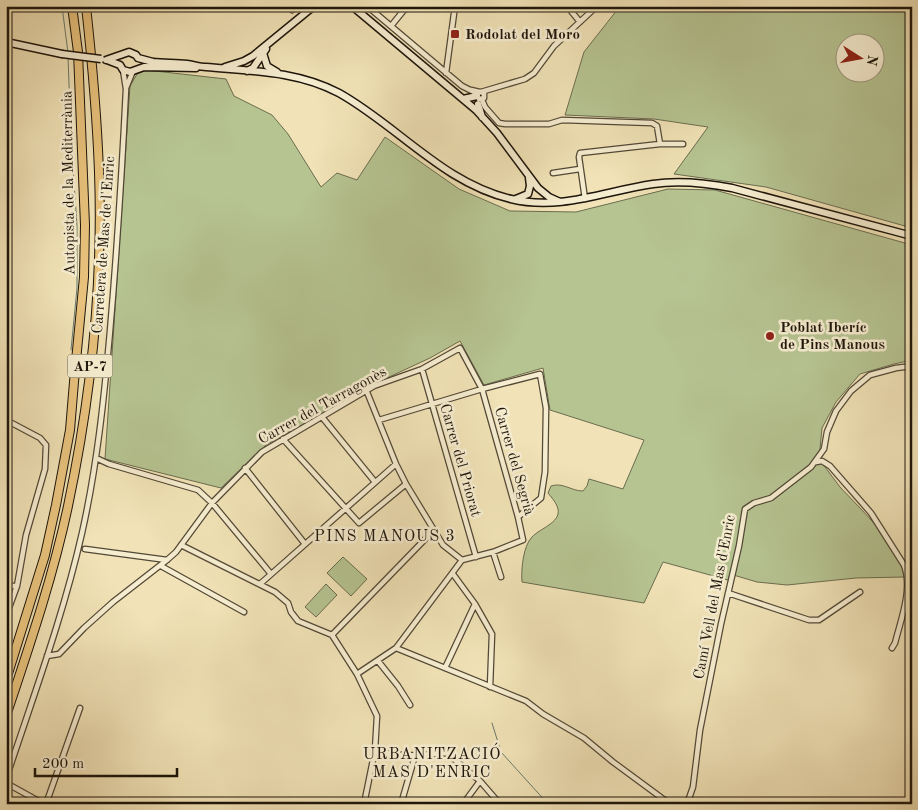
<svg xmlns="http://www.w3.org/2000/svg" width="918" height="810" font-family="'Old Standard TT',serif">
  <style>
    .green { fill: #b6c492; stroke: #6a6c4e; fill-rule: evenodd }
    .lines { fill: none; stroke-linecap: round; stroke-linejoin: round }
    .stream { stroke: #697a6c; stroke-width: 1 }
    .minor-casing { stroke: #524836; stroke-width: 7 }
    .secondary-casing { stroke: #1d150b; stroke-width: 9 }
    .motorway-casing { stroke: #1d150b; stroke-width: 10 }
    .minor { stroke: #f6edd0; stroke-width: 4.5 }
    .secondary { stroke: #f6edd0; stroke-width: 6 }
    .motorway { stroke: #e8c27c; stroke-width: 8 }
    .secondary-bridge-casing { stroke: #1d150b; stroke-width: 9; stroke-linecap: butt }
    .secondary-bridge { stroke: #f6edd0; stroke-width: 6 }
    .poi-dot { fill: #8f2418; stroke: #f6edd0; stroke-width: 2 }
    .labels { text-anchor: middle; stroke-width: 5; stroke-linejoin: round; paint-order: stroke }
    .shield { fill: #f6edd0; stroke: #5e5646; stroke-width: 1 }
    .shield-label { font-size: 14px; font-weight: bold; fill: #1d150b }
    .poi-label { font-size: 15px; font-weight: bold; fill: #1d150b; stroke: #f6edd0; text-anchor: start }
    .street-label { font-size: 15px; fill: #1d150b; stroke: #f6edd0 }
    .neighbourhood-label { font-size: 16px; letter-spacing: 1px; fill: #1d150b; stroke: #f6edd0 }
  </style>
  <rect width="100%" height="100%" fill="#f1e3b7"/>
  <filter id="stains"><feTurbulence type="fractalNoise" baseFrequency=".004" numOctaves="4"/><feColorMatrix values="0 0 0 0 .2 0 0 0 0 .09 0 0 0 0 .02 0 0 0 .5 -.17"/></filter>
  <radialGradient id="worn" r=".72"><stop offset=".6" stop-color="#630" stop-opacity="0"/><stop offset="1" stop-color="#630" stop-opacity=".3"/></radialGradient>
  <!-- green -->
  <path class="green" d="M618 6H912V123L907 128 912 136V228L766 187 674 174 708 127 654 119 565 115 584 52 617 10ZM846 42H876V72H846Z
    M146 70 226 79 234 96 272 115 288 134 321 187 337 173 357 180 385 137 459 189 510 211 576 212 668 189 715 190 912 245V360L894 364 860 374 836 402 822 428 819 459C826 468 833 478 840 487 864 513 896 541 905 577L856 578 787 585 757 582 730 574 728 580 663 562 644 603 522 582C521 570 523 546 532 537 540 528 564 522 557 506 555 501 551 497 548 493L551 486C563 482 571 491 583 491L587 486 589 479 623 489 644 440 550 410 543 368 484 385 460 341 430 358 387 378 266 445 221 488 105 459 130 86 137 74Z
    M343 557 367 579 351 596 327 573Z
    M326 584 337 595 316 617 305 607Z"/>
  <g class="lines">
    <!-- stream -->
    <path class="stream" d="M62 6 68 53
      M68 57 71 139 77 225V288L71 350
      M492 723 501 752 548 804"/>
    <defs>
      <path id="minor" d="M290 6 292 10
        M367 6 462 86 478 94
        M567 6 580 22
        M391 26 404 10 418 6
        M446 73 455 6
        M126 88 133 71
        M471 90 484 93V98L479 99
        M481 92 525 79 534 73 554 46 597 6
        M482 100 485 107 499 123 505 124H549L562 120 652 123 657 126 660 144
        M553 173 580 169
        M585 199 579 157 580 153 660 144H683
        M422 369 476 557
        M367 392 396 464 406 484 443 545 462 560
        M322 417 375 482
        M6 420 40 438 46 445 45 469 26 535 17 586 6 616
        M379 420 482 389 540 374 546 408 545 472 541 498 518 517
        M283 439 359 523 406 484
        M96 458 109 464 198 490 212 503 271 574
        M816 462 822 461 830 466 871 513 904 565C913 589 901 619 895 643L892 648
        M245 468 305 544
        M181 545 275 592 288 603 291 612 298 621 332 635 357 674 377 716 375 750C398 758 423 755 447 753L480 781 500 804
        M85 549 167 560
        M493 552 501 577
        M161 566 244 612
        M453 574 475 604 492 634 490 687
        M260 584 396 464
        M6 586H17
        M728 593 809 620H819L860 592
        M332 635 433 531
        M396 648 526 701 543 714 584 738 613 762 670 804
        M47 656 59 654 84 628 113 602 167 560 176 552 212 503 262 452 374 386 422 369 460 348 482 389 518 517 523 540 493 552 462 560 396 648 357 674
        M378 661 398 686 410 705
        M445 668 475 604
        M6 779C33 697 63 617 82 533 97 466 104 399 110 331 117 250 122 170 126 89L123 70
        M6 783 44 804
        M46 804 80 708
        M364 804 375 750
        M401 804 415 756
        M463 804 480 781
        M687 804 693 787 700 730 721 624 739 546 745 509 754 503 771 498 811 467 824 449 827 432 836 411 851 391 870 375 896 368 912 366"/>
      <path id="secondary" d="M352 6 476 110 497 133 538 188 549 197 560 202
        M6 42 62 54
        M263 53 267 66 277 72
        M106 60 129 52 136 55 138 58 153 62C165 63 176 63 187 64 194 65 200 67 206 67 251 71 298 71 339 93 398 126 443 183 511 199 560 211 605 191 653 184 679 180 706 183 732 188L912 236
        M107 60 120 65 123 70 130 72 144 67 196 68
        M225 67 244 61 253 56 314 6
        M247 71 253 68 266 49
        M463 99 477 96
        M478 104 482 117
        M516 199 528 194 530 186 529 178"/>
      <path id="motorway" d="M6 680 45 555 56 505 70 430 74 382 84 277 85 225 78 52 72 6
        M6 716C29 647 53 577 68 506 91 397 103 283 99 172 97 116 92 61 86 6"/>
    </defs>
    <!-- minor casing -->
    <use href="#minor" class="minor-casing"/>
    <!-- secondary casing -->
    <use href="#secondary" class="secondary-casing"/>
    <!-- motorway casing -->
    <use href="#motorway" class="motorway-casing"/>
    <!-- minor -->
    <use href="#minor" class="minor"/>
    <!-- secondary -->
    <use href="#secondary" class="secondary"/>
    <!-- motorway -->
    <use href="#motorway" class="motorway"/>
    <defs>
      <path id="secondary-bridge" d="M62 54 101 59"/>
    </defs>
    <!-- secondary-bridge casing -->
    <use href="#secondary-bridge" class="secondary-bridge-casing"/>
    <!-- secondary-bridge -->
    <use href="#secondary-bridge" class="secondary-bridge"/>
  </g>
  <!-- markers -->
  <g class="poi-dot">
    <rect x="450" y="29" width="10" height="10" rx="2.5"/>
    <circle cx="770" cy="336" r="5"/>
  </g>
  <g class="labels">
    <!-- shield labels -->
    <rect class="shield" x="67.5" y="354.5" width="45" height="23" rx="4"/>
    <g class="shield-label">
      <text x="90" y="371">AP-7</text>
    </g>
    <!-- poi labels -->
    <g class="poi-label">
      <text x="465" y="39">Rodolat del Moro</text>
      <text x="780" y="332">Poblat Iberíc<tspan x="780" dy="17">de Pins Manous</tspan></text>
    </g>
    <!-- street labels -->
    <g class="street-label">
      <text transform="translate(68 183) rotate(-91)" y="5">Autopista de la Mediterrània</text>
      <text transform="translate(103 245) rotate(-86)" y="5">Carretera de Mas de l'Enric</text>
      <text transform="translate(322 405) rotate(-29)" y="5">Carrer del Tarragonès</text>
      <text transform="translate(461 460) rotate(74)" y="5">Carrer del Priorat</text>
      <text transform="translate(515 461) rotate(74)" y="5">Carrer del Segrià</text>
      <text transform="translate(714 597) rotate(-79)" y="5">Camí Vell del Mas d'Enric</text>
    </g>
    <!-- neighbourhood labels -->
    <g class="neighbourhood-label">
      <text x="385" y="541">PINS MANOUS 3</text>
      <text x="432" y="759">URBANITZACIÓ<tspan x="432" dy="18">MAS D'ENRIC</tspan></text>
    </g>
  </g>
  <!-- margin -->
  <rect width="918" height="810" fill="none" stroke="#f1e3b7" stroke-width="25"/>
  <rect x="8" y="8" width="903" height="795" fill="none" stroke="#1d150b" stroke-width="2.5"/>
  <rect x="12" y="12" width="893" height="785" fill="none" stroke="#1d150b"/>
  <!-- north arrow -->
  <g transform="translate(860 58) rotate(101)"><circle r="24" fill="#f6edd0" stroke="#9f9781"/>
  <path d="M0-4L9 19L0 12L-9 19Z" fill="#8f2418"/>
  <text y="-8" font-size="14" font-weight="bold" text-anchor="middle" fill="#1d150b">N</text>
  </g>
  <!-- scale -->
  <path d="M35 768v8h142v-8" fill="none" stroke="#1d150b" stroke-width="2.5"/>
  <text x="42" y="768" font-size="15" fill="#1d150b" stroke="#f6edd0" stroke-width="4" paint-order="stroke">200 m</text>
  <rect width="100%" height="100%" filter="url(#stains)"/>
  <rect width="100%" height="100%" fill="url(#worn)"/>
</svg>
